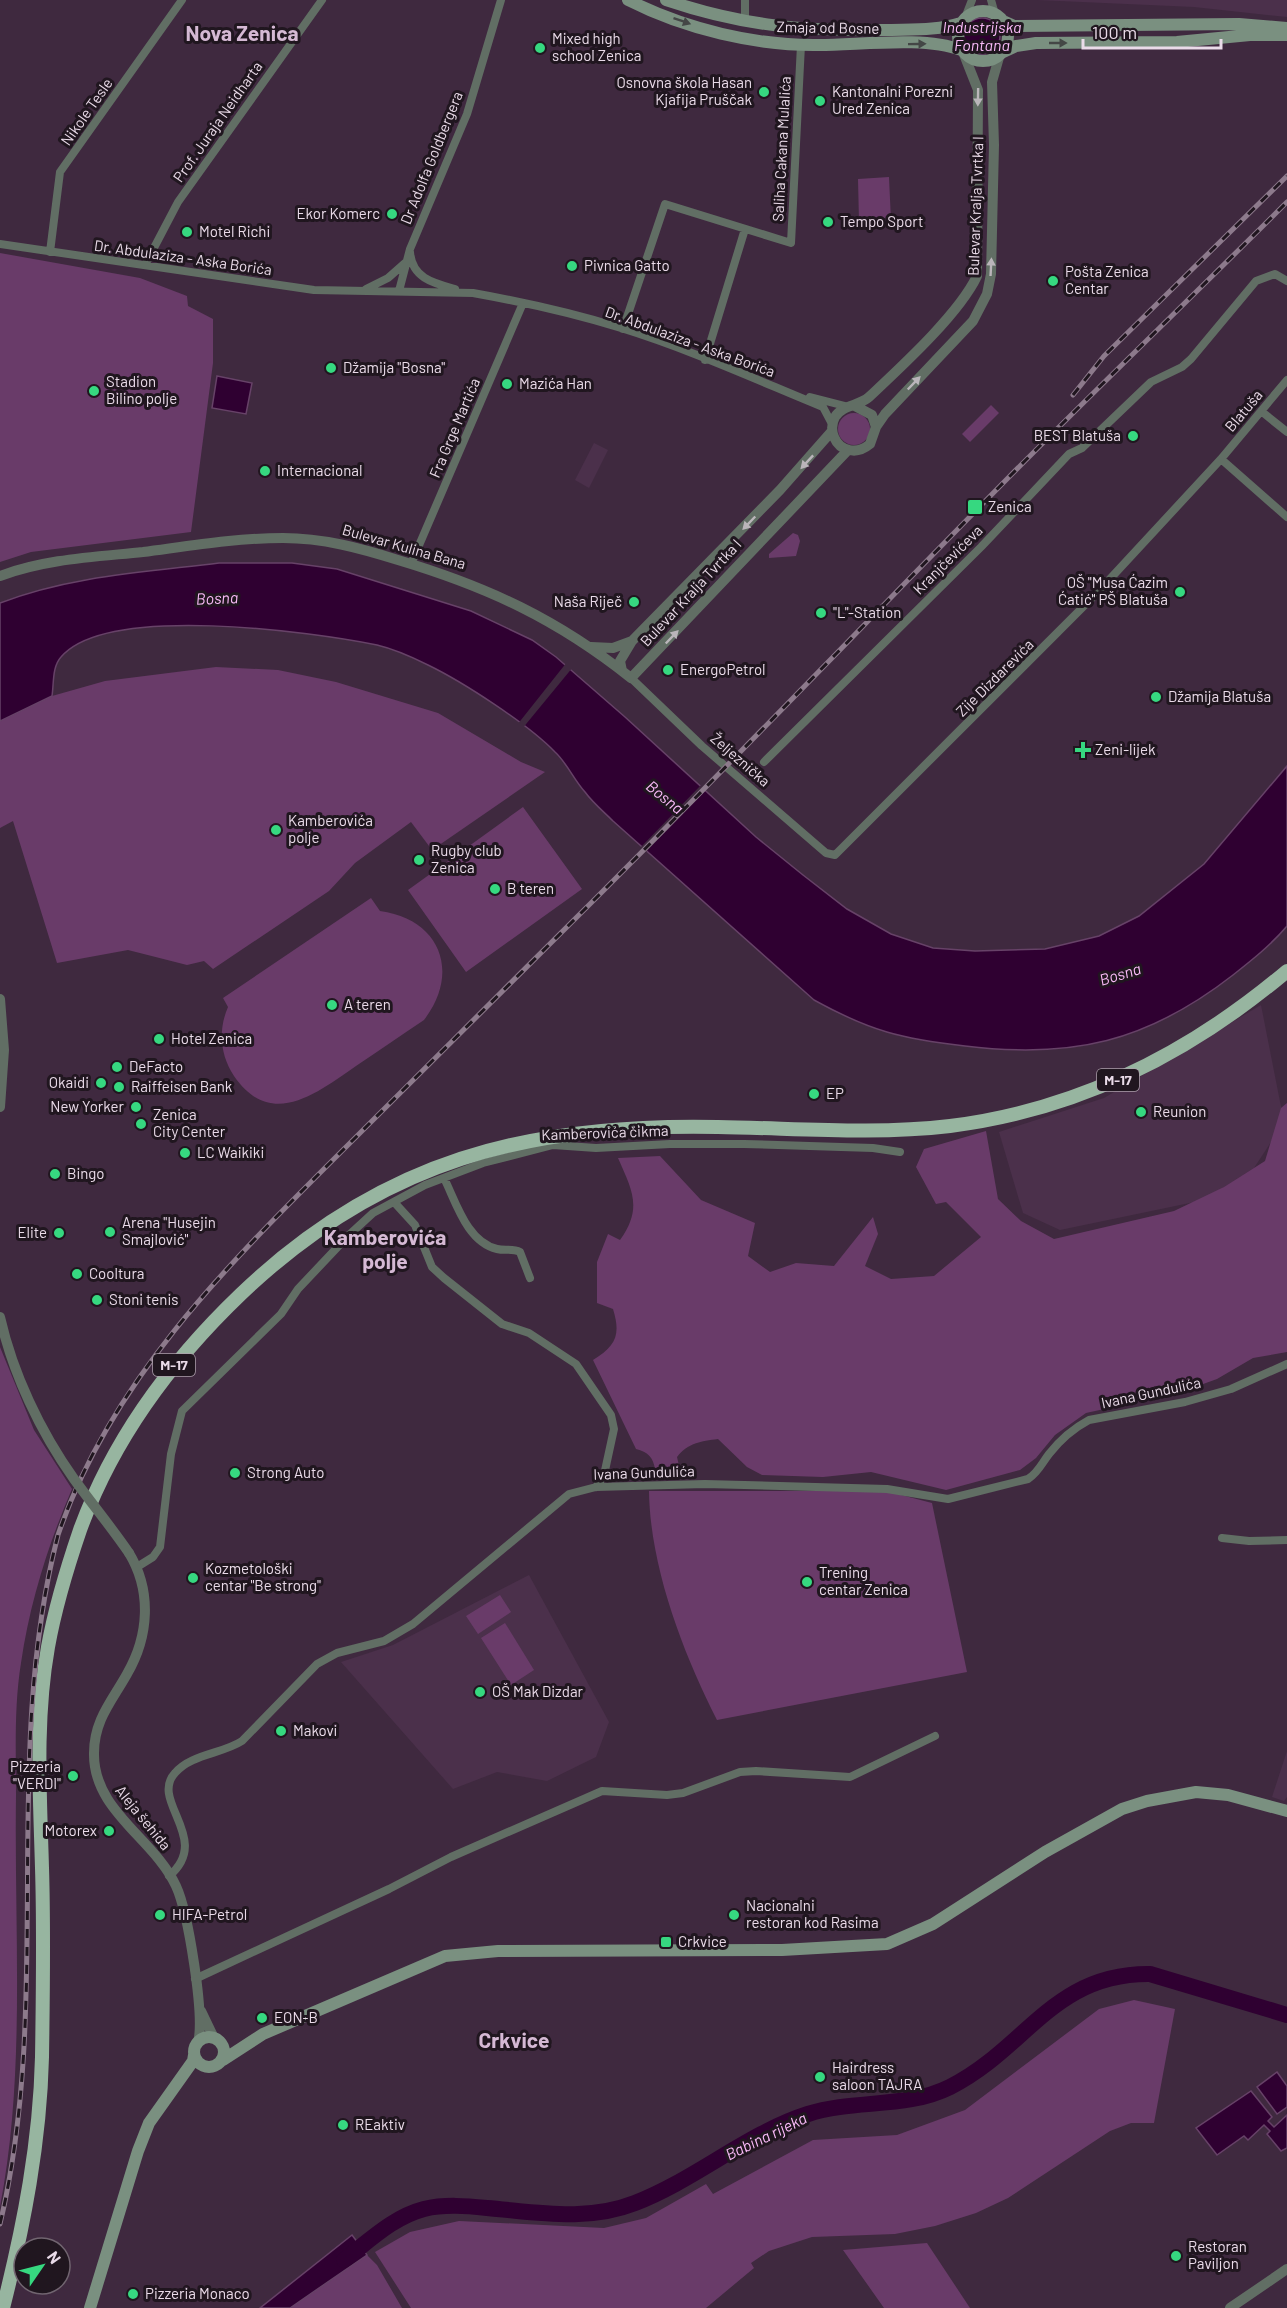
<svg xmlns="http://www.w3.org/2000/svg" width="1287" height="2308" font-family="Barlow,sans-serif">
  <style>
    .built { fill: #4b304b }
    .green { fill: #693b69 }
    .water { fill: #2f0031; stroke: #674268; stroke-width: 1.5 }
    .pier { fill: #3f293f }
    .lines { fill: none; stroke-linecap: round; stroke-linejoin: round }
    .river { stroke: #2f0031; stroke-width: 16 }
    .minor { stroke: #616e64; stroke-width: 8 }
    .tertiary { stroke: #616e64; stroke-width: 10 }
    .secondary { stroke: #7a9080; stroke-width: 12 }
    .trunk { stroke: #97b5a0; stroke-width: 14 }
    .rail-casing { stroke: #8d7a8c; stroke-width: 5 }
    .rail { stroke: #20161f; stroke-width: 3; stroke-dasharray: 9; stroke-linecap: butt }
    .tertiary-bridge { stroke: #616e64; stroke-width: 10 }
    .oneway { fill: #444746 }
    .oneway2 { fill: #bab5ba }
    .poi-dot { fill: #36d880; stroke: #20161f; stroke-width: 2 }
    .labels { text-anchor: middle; stroke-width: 6; stroke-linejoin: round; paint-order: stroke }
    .shield { fill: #20161f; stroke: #ada0ac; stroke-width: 1.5 }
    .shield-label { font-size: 14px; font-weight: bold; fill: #eadbe9 }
    .street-label { font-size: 15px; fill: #eadbe9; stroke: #20161f }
    .poi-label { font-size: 15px; fill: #eadbe9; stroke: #20161f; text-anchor: start }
    .water-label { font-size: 16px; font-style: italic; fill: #fabbf9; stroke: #20161f }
    .district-label { font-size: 21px; font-weight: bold; fill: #d5b9d4; stroke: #20161f }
  </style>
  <rect width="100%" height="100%" fill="#3f293f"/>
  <!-- built -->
  <path class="built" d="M1037 0H1287V17L1194 7Z
    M594 443 608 450 589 488 575 480Z
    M1261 1005 1284 1122 1254 1168 1204 1200 1060 1230 1023 1213 999 1132 1104 1098Z
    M529 1575 609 1722 596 1757 547 1781 497 1772 453 1789 341 1662 393 1645Z
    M1287 1751V1797L1284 1801 1272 1797Z"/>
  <!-- green -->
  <path class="green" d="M889 177 891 221 859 222 858 179Z
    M0 253 140 278 187 296 188 306 213 319V363L191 532 31 552 0 562Z
    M991 405 999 413 970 442 962 434Z
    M838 429a16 16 0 1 1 32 0a16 16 0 1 1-32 0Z
    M793 533 798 535 800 541 796 556 769 558V554Z
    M216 667 278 670 336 682 438 713 521 762 545 772 432 850 411 822 355 863 329 891 213 969 204 961 187 965 128 950 57 963 13 821 0 828V721L52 696 105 681Z
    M523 807 582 889 466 972 408 890Z
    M371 898 380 911C440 919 461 972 424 1020 401 1035 379 1051 356 1066 317 1093 271 1130 234 1076 220 1055 218 1030 228 1007L223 998Z
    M1287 1103V1352L1253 1358 1217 1379 1181 1392 1086 1413 1055 1435 1036 1458 1020 1470 946 1490 871 1472 823 1477 762 1475 747 1467 718 1439C701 1441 688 1443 677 1457L680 1470 655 1469C653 1457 648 1452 636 1449L593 1360C616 1346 621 1335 613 1309L597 1303V1262L608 1234 620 1240C643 1208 632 1190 618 1158L660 1156 701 1200 755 1223 748 1256 770 1272 796 1263 834 1266 873 1217 878 1234 865 1266 891 1279 934 1276 981 1237 946 1202 936 1204 916 1167 924 1149 986 1131 998 1199 1021 1221 1054 1239 1174 1211 1224 1187 1265 1161 1281 1108Z
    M0 1347 34 1430 72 1489C48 1545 30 1602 21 1663 14 1706 16 1751 16 1795 14 1932 26 2072 0 2207Z
    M649 1491H886L932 1503 967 1672 717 1720C683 1653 650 1567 649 1491Z
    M500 1595 511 1612 478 1634 466 1616Z
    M505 1623 534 1670 511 1685 481 1638Z
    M1134 2000 1175 2009 1154 2123H1131L1110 2131 1008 2198 976 2213 935 2226 895 2234 812 2237 769 2251 751 2263 754 2268 706 2308H411L375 2252 410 2232 459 2221 604 2228 646 2218 706 2184 713 2194 813 2140 897 2135 965 2110 1099 2009Z
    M927 2243 970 2308H884L843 2250Z
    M367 2255 377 2265 402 2308H290Z"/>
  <!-- water -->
  <path class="water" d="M964 36a18 18 0 1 1 36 0a18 18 0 1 1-36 0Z
    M217 376 252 383 246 414 212 408Z
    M219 563H292L337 569 471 611 532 640 556 657 625 717 756 837 803 875 847 909 891 934 933 948 975 951 1045 949 1099 936 1139 916 1204 864 1287 766V926C1271 945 1252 960 1233 975 1147 1042 1072 1059 965 1046 902 1039 870 1031 814 1000L613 821C604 812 593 803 585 792 574 780 567 763 555 752 528 724 463 682 428 665 412 657 394 649 377 645 312 632 107 603 61 657 52 667 54 683 52 696L0 721V603C70 576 145 572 219 563Z
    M1277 2072 1287 2086V2107L1277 2114 1257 2087Z
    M1251 2091 1272 2117 1268 2121 1274 2127 1287 2115V2148L1281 2151 1267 2134 1270 2131 1264 2125 1248 2140 1244 2136 1217 2155 1196 2128Z
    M352 2235 367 2255 290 2308H260Z"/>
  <!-- pier -->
  <path class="pier" d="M567 662 573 667 522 729 517 725Z
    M703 783 708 787 645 853 640 848Z"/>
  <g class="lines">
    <!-- river -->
    <path class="river" d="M344 2260C369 2241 393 2217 424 2209 445 2204 467 2206 487 2208 537 2212 587 2222 635 2203 695 2180 748 2133 808 2114 855 2099 906 2109 950 2087 1027 2048 1053 1973 1150 1974L1287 2015"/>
    <!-- minor -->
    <path class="minor" d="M745 0V22
      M991 0 995 14
      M965 18 972 0
      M0 244 314 290 473 293C523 302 573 313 621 328 689 349 757 380 823 407L832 424
      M50 252 60 172 182 0
      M410 252C412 278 433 283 455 289
      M145 265 178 202 322 0
      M366 289 388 278 405 263
      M399 291 410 249 467 114 501 0
      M623 329 665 204 791 243 801 45
      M705 360 745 229
      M810 397 849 407
      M1261 411 1287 432
      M1221 459 1287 517
      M411 564 523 303
      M631 678 702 746 826 853 835 855 1096 594 1221 459 1287 380
      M764 762 981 547 1069 454 1082 448 1151 382 1182 367 1191 359 1256 281 1275 274 1287 281
      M444 1178C456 1202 467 1242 497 1249 505 1251 513 1248 520 1252L530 1278
      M394 1202 415 1225 432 1267 444 1278 502 1324 529 1333 576 1364 611 1415 614 1429 604 1475 596 1487
      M1222 1538 1249 1541 1287 1540
      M137 1567 153 1557 160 1547 171 1454 182 1411 281 1314 298 1289 349 1235 373 1213 425 1185 483 1163 553 1145 596 1148 670 1144H744L873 1148 900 1152
      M169 1876C213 1839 149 1801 175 1773 191 1754 222 1754 242 1741L317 1664 337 1653 384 1641 413 1624 569 1494 596 1487 705 1484 887 1489 948 1499 1028 1479C1038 1473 1042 1463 1049 1454 1060 1440 1074 1428 1089 1420L1185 1402 1231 1389 1287 1364
      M195 1979 389 1889 451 1857 602 1791 667 1795 683 1793 740 1772 756 1771 850 1777 935 1736"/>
    <!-- tertiary -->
    <path class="tertiary" d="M855 406 872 415 876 427 870 444C864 449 857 452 849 450 835 447 828 430 835 417 842 405 859 406 869 397 901 367 959 314 977 276L978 90 963 52
      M876 427 885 414 973 321 987 294 991 274 994 145 992 82 1000 54
      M0 576C45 559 95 557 143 552 189 546 236 538 283 538 323 538 360 548 398 560 488 587 557 619 631 678L848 450
      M591 647 613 648 632 641 780 490 832 431
      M622 671 620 661 632 641
      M0 999 4 1050 0 1107
      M129 1553C152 1591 149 1636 127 1674 112 1701 94 1720 94 1753 93 1811 154 1838 176 1886 188 1912 205 2015 198 2043
      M201 2011 214 2038
      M1230 2308 1287 2269"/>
    <!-- secondary -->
    <path class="secondary" d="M628 0C685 29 756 46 819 45 860 45 924 36 961 50
      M666 0C743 26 803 31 884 30 910 29 936 31 961 23
      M958 36a25 25 0 1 1 50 0a25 25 0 1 1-50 0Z
      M1003 21 1014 26 1239 24 1287 28
      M1001 53 1016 46 1036 43 1177 42 1250 35H1287
      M194 2052a15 15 0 1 1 30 0a15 15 0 1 1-30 0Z
      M223 2060 263 2034 445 1956 498 1951 782 1950 887 1944 933 1924 1045 1852 1122 1809 1147 1801 1196 1792 1228 1795 1287 1811
      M90 2308 138 2151 149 2123 193 2061 194 2055"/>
    <!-- trunk -->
    <path class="trunk" d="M3 2308C24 2225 40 2142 42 2057 43 1994 44 1931 42 1868 40 1795 35 1720 48 1647 55 1608 67 1568 80 1530 113 1439 172 1360 241 1294 381 1160 529 1123 718 1127 795 1128 873 1135 950 1126 1078 1110 1190 1053 1287 971"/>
    <defs>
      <path id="rail" d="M1073 395 1104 356 1287 176
        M0 2224C54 1997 0 1759 58 1535 114 1371 240 1253 359 1134 439 1054 520 974 601 893 738 756 872 616 1008 478 1100 385 1194 295 1287 202"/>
    </defs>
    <!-- rail casing -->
    <use href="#rail" class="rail-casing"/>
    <!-- rail -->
    <use href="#rail" class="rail"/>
    <!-- tertiary-bridge -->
    <path class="tertiary-bridge" d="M0 1317C13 1374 40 1431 74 1479 92 1504 112 1528 129 1553"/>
  </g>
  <!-- one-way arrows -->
  <defs><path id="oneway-solid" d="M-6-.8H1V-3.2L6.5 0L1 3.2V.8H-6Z" transform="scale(1.5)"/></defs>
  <g class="oneway">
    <use href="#oneway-solid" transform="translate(682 21) rotate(19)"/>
    <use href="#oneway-solid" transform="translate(1058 43)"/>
    <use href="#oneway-solid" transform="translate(917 44) rotate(-1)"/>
  </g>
  <g class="oneway2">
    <use href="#oneway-solid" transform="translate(978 97) rotate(91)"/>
    <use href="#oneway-solid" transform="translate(991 267) rotate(-87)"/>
    <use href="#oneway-solid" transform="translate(914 383) rotate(-46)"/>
    <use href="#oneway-solid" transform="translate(807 462) rotate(133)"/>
    <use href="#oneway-solid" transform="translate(749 523) rotate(134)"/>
    <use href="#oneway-solid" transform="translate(672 637) rotate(-46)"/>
  </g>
  <!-- markers -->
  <g class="poi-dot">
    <circle cx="540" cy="48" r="6"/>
    <circle cx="764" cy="92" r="6"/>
    <circle cx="820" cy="101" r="6"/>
    <circle cx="392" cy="214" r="6"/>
    <circle cx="828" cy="222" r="6"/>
    <circle cx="187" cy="232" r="6"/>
    <circle cx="572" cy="266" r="6"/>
    <circle cx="1053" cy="281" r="6"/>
    <circle cx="331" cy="368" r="6"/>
    <circle cx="507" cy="384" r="6"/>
    <circle cx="94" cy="391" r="6"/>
    <circle cx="1133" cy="436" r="6"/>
    <circle cx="265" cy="471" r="6"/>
    <rect x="967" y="499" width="16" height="16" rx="3"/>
    <circle cx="1180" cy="592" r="6"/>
    <circle cx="634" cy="602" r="6"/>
    <circle cx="821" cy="613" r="6"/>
    <circle cx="668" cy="670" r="6"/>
    <circle cx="1156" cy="697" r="6"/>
    <path d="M1080 741h6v6h6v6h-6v6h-6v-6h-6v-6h6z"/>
    <circle cx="276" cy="830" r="6"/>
    <circle cx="419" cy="860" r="6"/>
    <circle cx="495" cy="889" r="6"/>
    <circle cx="332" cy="1005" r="6"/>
    <circle cx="159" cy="1039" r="6"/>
    <circle cx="117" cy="1067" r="6"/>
    <circle cx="101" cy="1083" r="6"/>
    <circle cx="119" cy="1087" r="6"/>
    <circle cx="814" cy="1094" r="6"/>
    <circle cx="136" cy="1107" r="6"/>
    <circle cx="1141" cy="1112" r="6"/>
    <circle cx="141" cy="1124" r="6"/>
    <circle cx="185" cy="1153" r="6"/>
    <circle cx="55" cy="1174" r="6"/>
    <circle cx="110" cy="1232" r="6"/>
    <circle cx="59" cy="1233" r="6"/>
    <circle cx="77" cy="1274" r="6"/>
    <circle cx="97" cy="1300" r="6"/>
    <circle cx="235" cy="1473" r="6"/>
    <circle cx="193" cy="1578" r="6"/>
    <circle cx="807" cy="1582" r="6"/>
    <circle cx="480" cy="1692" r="6"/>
    <circle cx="281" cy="1731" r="6"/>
    <circle cx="73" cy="1776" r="6"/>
    <circle cx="109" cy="1831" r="6"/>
    <circle cx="160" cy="1915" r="6"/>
    <circle cx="734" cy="1915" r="6"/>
    <rect x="660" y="1936" width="12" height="12" rx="3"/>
    <circle cx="262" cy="2018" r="6"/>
    <circle cx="820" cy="2077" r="6"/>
    <circle cx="343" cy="2125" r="6"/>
    <circle cx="1176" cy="2256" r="6"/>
    <circle cx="133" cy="2294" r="6"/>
  </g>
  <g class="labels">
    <!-- shield labels -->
    <g class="shield">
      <rect x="1097" y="1069" width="42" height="22" rx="4.5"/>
      <rect x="153" y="1354" width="42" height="22" rx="4.5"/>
    </g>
    <g class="shield-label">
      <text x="1118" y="1085">M-17</text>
      <text x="174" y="1370">M-17</text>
    </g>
    <!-- street labels -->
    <g class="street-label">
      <text transform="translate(828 28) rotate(1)" y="5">Zmaja od Bosne</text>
      <text transform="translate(87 112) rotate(-55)" y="5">Nikole Tesle</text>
      <text transform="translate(218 122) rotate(-55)" y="5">Prof. Juraja Neidharta</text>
      <text transform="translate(782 149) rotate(-87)" y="5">Saliha Cakana Mulalića</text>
      <text transform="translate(432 158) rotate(-68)" y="5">Dr Adolfa Goldbergera</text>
      <text transform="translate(976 206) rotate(-88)" y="5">Bulevar Kralja Tvrtka I</text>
      <text transform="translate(183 258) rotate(8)" y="5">Dr. Abdulaziza - Aska Borića</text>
      <text transform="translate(690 342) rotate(20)" y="5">Dr. Abdulaziza - Aska Borića</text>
      <text transform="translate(1244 411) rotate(-50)" y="5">Blatuša</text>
      <text transform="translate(455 428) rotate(-67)" y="5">Fra Grge Martića</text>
      <text transform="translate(404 547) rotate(16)" y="5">Bulevar Kulina Bana</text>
      <text transform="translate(948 560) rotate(-45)" y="5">Kranjčevićeva</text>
      <text transform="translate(691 593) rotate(-47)" y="5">Bulevar Kralja Tvrtka I</text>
      <text transform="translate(995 678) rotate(-45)" y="5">Zije Dizdarevića</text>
      <text transform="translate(740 760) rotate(41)" y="5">Željeznička</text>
      <text transform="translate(605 1133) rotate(-2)" y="5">Kamberovića čikma</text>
      <text transform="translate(1151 1393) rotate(-12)" y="5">Ivana Gundulića</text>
      <text transform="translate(644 1473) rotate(-2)" y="5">Ivana Gundulića</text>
      <text transform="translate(143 1818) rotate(51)" y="5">Aleja šehida</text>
    </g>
    <!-- poi labels -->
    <g class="poi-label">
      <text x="552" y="44">Mixed high<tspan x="552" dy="17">school Zenica</tspan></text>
      <text x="752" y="88" text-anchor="end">Osnovna škola Hasan<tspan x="752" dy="17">Kjafija Pruščak</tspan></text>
      <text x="832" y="97">Kantonalni Porezni<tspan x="832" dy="17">Ured Zenica</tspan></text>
      <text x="380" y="219" text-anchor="end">Ekor Komerc</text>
      <text x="840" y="227">Tempo Sport</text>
      <text x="199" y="237">Motel Richi</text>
      <text x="584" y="271">Pivnica Gatto</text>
      <text x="1065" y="277">Pošta Zenica<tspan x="1065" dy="17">Centar</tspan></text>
      <text x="343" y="373">Džamija "Bosna"</text>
      <text x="106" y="387">Stadion<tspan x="106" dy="17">Bilino polje</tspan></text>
      <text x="519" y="389">Mazića Han</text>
      <text x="1121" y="441" text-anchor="end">BEST Blatuša</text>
      <text x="277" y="476">Internacional</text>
      <text x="988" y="512">Zenica</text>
      <text x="1168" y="588" text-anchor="end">OŠ "Musa Ćazim<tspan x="1168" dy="17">Ćatić" PŠ Blatuša</tspan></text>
      <text x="622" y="607" text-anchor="end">Naša Riječ</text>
      <text x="833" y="618">"L"-Station</text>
      <text x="680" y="675">EnergoPetrol</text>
      <text x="1168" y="702">Džamija Blatuša</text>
      <text x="1095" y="755">Zeni-lijek</text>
      <text x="288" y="826">Kamberovića<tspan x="288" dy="17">polje</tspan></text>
      <text x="431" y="856">Rugby club<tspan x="431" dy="17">Zenica</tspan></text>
      <text x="507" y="894">B teren</text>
      <text x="344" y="1010">A teren</text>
      <text x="171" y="1044">Hotel Zenica</text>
      <text x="129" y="1072">DeFacto</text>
      <text x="89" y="1088" text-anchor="end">Okaidi</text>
      <text x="131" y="1092">Raiffeisen Bank</text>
      <text x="826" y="1099">EP</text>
      <text x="124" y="1112" text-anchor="end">New Yorker</text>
      <text x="1153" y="1117">Reunion</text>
      <text x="153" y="1120">Zenica<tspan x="153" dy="17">City Center</tspan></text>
      <text x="197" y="1158">LC Waikiki</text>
      <text x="67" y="1179">Bingo</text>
      <text x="122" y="1228">Arena "Husejin<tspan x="122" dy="17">Smajlović"</tspan></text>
      <text x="47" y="1238" text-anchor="end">Elite</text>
      <text x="89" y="1279">Cooltura</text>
      <text x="109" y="1305">Stoni tenis</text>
      <text x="247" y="1478">Strong Auto</text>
      <text x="205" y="1574">Kozmetološki<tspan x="205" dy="17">centar "Be strong"</tspan></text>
      <text x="819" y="1578">Trening<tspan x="819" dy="17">centar Zenica</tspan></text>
      <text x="492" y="1697">OŠ Mak Dizdar</text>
      <text x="293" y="1736">Makovi</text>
      <text x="61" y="1772" text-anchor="end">Pizzeria<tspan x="61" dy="17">"VERDI"</tspan></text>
      <text x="97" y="1836" text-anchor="end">Motorex</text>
      <text x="746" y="1911">Nacionalni<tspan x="746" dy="17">restoran kod Rasima</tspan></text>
      <text x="172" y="1920">HIFA-Petrol</text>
      <text x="678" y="1947">Crkvice</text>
      <text x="274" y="2023">EON-B</text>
      <text x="832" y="2073">Hairdress<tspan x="832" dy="17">saloon TAJRA</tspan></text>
      <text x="355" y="2130">REaktiv</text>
      <text x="1188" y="2252">Restoran<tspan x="1188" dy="17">Paviljon</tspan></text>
      <text x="145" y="2299">Pizzeria Monaco</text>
    </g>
    <!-- water labels -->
    <g class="water-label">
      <text x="982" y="33">Industrijska<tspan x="982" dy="18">Fontana</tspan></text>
      <text transform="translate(217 598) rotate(-2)" y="6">Bosna</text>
      <text transform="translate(665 797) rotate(39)" y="6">Bosna</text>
      <text transform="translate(1120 974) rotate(-17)" y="6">Bosna</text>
      <text transform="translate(766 2136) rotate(-26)" y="6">Babina rijeka</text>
    </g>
    <!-- district labels -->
    <g class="district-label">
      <text x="242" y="41">Nova Zenica</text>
      <text x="385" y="1245">Kamberovića<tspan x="385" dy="24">polje</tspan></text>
      <text x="514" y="2048">Crkvice</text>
    </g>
  </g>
  <!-- north arrow -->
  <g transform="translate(42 2266) rotate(55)"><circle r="28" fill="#20161f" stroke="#716570" stroke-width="1.5"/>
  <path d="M0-4.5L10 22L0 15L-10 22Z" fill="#36d880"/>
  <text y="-9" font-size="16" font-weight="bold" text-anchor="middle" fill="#eadbe9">N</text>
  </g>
  <!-- scale -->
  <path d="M1083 39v9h138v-9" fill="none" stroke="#eadbe9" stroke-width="3"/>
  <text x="1092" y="39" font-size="18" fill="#eadbe9" stroke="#20161f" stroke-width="4.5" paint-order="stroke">100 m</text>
</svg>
